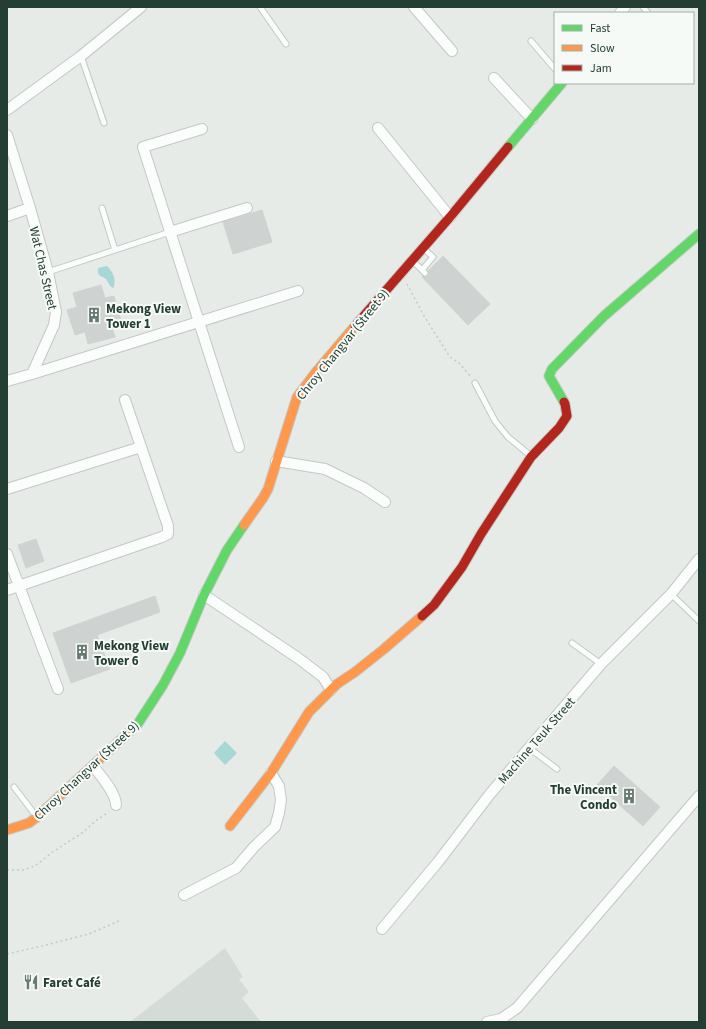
<svg xmlns="http://www.w3.org/2000/svg" width="706" height="1029" font-family="'Source Sans 3',sans-serif">
  <style>
    .built { fill: #d5dcd8 }
    .water { fill: #a9d6d6 }
    .building { fill: #ced2d0; stroke: #cfd4d1 }
    .lines { fill: none; stroke-linecap: round; stroke-linejoin: round }
    .lane-casing { stroke: #c3c8c5; stroke-width: 7 }
    .street-casing { stroke: #c3c8c5; stroke-width: 12 }
    .fast-casing { stroke: #c2c8c5; stroke-width: 11 }
    .slow-casing { stroke: #c2c8c5; stroke-width: 11 }
    .jam-casing { stroke: #c2c8c5; stroke-width: 11 }
    .path { stroke: #c2cbc6; stroke-width: 1.5; stroke-dasharray: 2 3; stroke-linecap: butt }
    .lane { stroke: #fbfcfc; stroke-width: 5 }
    .street { stroke: #fbfcfc; stroke-width: 10 }
    .fast { stroke: #63d668; stroke-width: 9 }
    .slow { stroke: #ff974d; stroke-width: 9 }
    .jam { stroke: #b3261e; stroke-width: 9 }
    .labels { text-anchor: middle; stroke-width: 4; stroke-linejoin: round; paint-order: stroke }
    .street-label { font-size: 13px; fill: #243e34; stroke: #f5faf7 }
    .poi-label { font-size: 13px; font-weight: bold; fill: #243e34; stroke: #f5faf7; text-anchor: start }
  </style>
  <rect width="100%" height="100%" fill="#e6ebe8"/>
  <!-- built -->
  <path class="built" d="M225 948 243 977 239 979 249 992 242 998 261 1022H130Z"/>
  <!-- water -->
  <path class="water" d="M107 266C113 271 117 281 113 288 108 285 109 283 106 279 101 275 97 277 98 268Z
    M225 741 237 753 225 765 214 753Z"/>
  <!-- building -->
  <path class="building" d="M262 210 272 242 233 254 223 222Z
    M443 256 490 304 468 325 422 277 423 276 426 277 428 276 429 274 428 271Z
    M101 285 105 298 114 296 121 321 111 324 115 337 88 344 85 332 75 335 67 310 77 307 73 293Z
    M36 539 44 561 26 568 18 545Z
    M155 596 160 612 97 635 110 669 71 683 53 633Z
    M614 766 660 807 643 826 597 785Z"/>
  <g class="lines">
    <defs>
      <path id="lane" d="M260 7 286 44
        M643 7 648 13
        M531 41 555 69
        M81 56 104 123
        M102 208 115 250
        M413 261 425 273
        M422 270 433 257 424 249
        M48 272 170 232
        M475 383 495 421 508 437 531 456
        M671 594 699 621
        M572 643 601 664
        M529 748 557 769
        M14 787 36 816"/>
      <path id="street" d="M414 7 452 51
        M620 13 625 7
        M494 78 532 119
        M7 110 81 56 141 7
        M378 128 450 217
        M202 129 143 147 239 447
        M7 135 30 208 48 272 56 312 54 325 32 374
        M7 216 30 208
        M170 232 247 208
        M7 381 32 374 298 291
        M276 461 325 469 364 488 385 502
        M7 489 141 447
        M7 554 58 689
        M7 590 162 537 168 534V526L125 400
        M204 595 298 658 323 677 331 690
        M93 766C101 776 116 793 116 805
        M184 895 236 868 254 847 275 827 279 813 281 800 279 786 271 773
        M382 929 438 862 490 794 529 748 601 664 671 594 699 559
        M487 1022 501 1019 517 1008 699 796"/>
      <path id="fast" d="M508 147 562 83
        M564 402 549 376 552 369 604 316 699 234
        M128 733 137 725 163 685 180 653 204 595 227 550 244 525"/>
      <path id="slow" d="M244 525 263 498 268 489 297 397 316 372 355 326
        M230 826 271 773 309 712 337 684 355 672 384 649 422 616
        M7 830 29 823 37 817 128 733"/>
      <path id="jam" d="M355 326 450 217 508 147
        M422 616 434 605 462 567 481 534 531 457 559 428 567 416 565 404 564 402"/>
    </defs>
    <!-- lane casing -->
    <use href="#lane" class="lane-casing"/>
    <!-- street casing -->
    <use href="#street" class="street-casing"/>
    <!-- fast casing -->
    <use href="#fast" class="fast-casing"/>
    <!-- slow casing -->
    <use href="#slow" class="slow-casing"/>
    <!-- jam casing -->
    <use href="#jam" class="jam-casing"/>
    <!-- path -->
    <path class="path" d="M407 284 424 316 450 357 459 363 471 377
      M7 870H23L35 866 54 851 82 833 98 819 109 812
      M7 954 46 945 89 934 121 920"/>
    <!-- lane -->
    <use href="#lane" class="lane"/>
    <!-- street -->
    <use href="#street" class="street"/>
    <!-- fast -->
    <use href="#fast" class="fast"/>
    <!-- slow -->
    <use href="#slow" class="slow"/>
    <!-- jam -->
    <use href="#jam" class="jam"/>
  </g>
  <!-- icons -->
  <defs>
    <symbol id="building-bare" viewBox="-9 -9 18 18"><path d="M-4-6H4V6H1V3H-1V6H-4ZM-2.5-4.3h1.7v1.8h-1.7ZM.8-4.3h1.7v1.8H.8ZM-2.5-1h1.7V.8h-1.7ZM.8-1h1.7V.8H.8Z" fill="#687b73" stroke="#f5faf7" stroke-width="2.5" paint-order="stroke"/></symbol>
    <symbol id="restaurant-bare" viewBox="-9 -9 18 18"><path d="M-5-6h1v4h1v-4h1v4h1v-4h1v5L-1.5 .5V6h-2V.5L-5-1ZM5-6V6H3V1.5H1.5Q1.5-4 5-6Z" fill="#687b73" stroke="#f5faf7" stroke-width="2.5" paint-order="stroke"/></symbol>
  </defs>
  <g fill-rule="evenodd">
    <use href="#building-bare" x="83" y="304" width="22" height="22"/>
    <use href="#building-bare" x="71" y="641" width="22" height="22"/>
    <use href="#building-bare" x="618" y="785" width="22" height="22"/>
    <use href="#restaurant-bare" x="20" y="971" width="22" height="22"/>
  </g>
  <g class="labels">
    <!-- street labels -->
    <g class="street-label">
      <text transform="translate(44 268) rotate(77)" y="5">Wat Chas Street</text>
      <text transform="translate(342 344) rotate(-51)" y="5">Chroy Changvar (Street 9)</text>
      <text transform="translate(536 740) rotate(-49)" y="5">Machine Teuk Street</text>
      <text transform="translate(86 770) rotate(-43)" y="5">Chroy Changvar (Street 9)</text>
    </g>
    <!-- poi labels -->
    <g class="poi-label">
      <text x="106" y="313">Mekong View<tspan x="106" dy="15">Tower 1</tspan></text>
      <text x="94" y="650">Mekong View<tspan x="94" dy="15">Tower 6</tspan></text>
      <text x="617" y="794" text-anchor="end">The Vincent<tspan x="617" dy="15">Condo</tspan></text>
      <text x="43" y="987">Faret Café</text>
    </g>
  </g>
  <!-- border -->
  <rect width="706" height="1029" fill="none" stroke="#243e34" stroke-width="16"/>
  <!-- legend -->
  <rect x="554" y="12" width="140" height="72" fill="#f5faf7" stroke="#a1afa9"/>
  <rect x="562" y="25" width="20" height="6" fill="#63d668" stroke="#a1afa9"/>
  <text x="590" y="32" font-size="12" fill="#243e34">Fast</text>
  <rect x="562" y="45" width="20" height="6" fill="#ff974d" stroke="#a1afa9"/>
  <text x="590" y="52" font-size="12" fill="#243e34">Slow</text>
  <rect x="562" y="65" width="20" height="6" fill="#b3261e" stroke="#a1afa9"/>
  <text x="590" y="72" font-size="12" fill="#243e34">Jam</text>
</svg>
